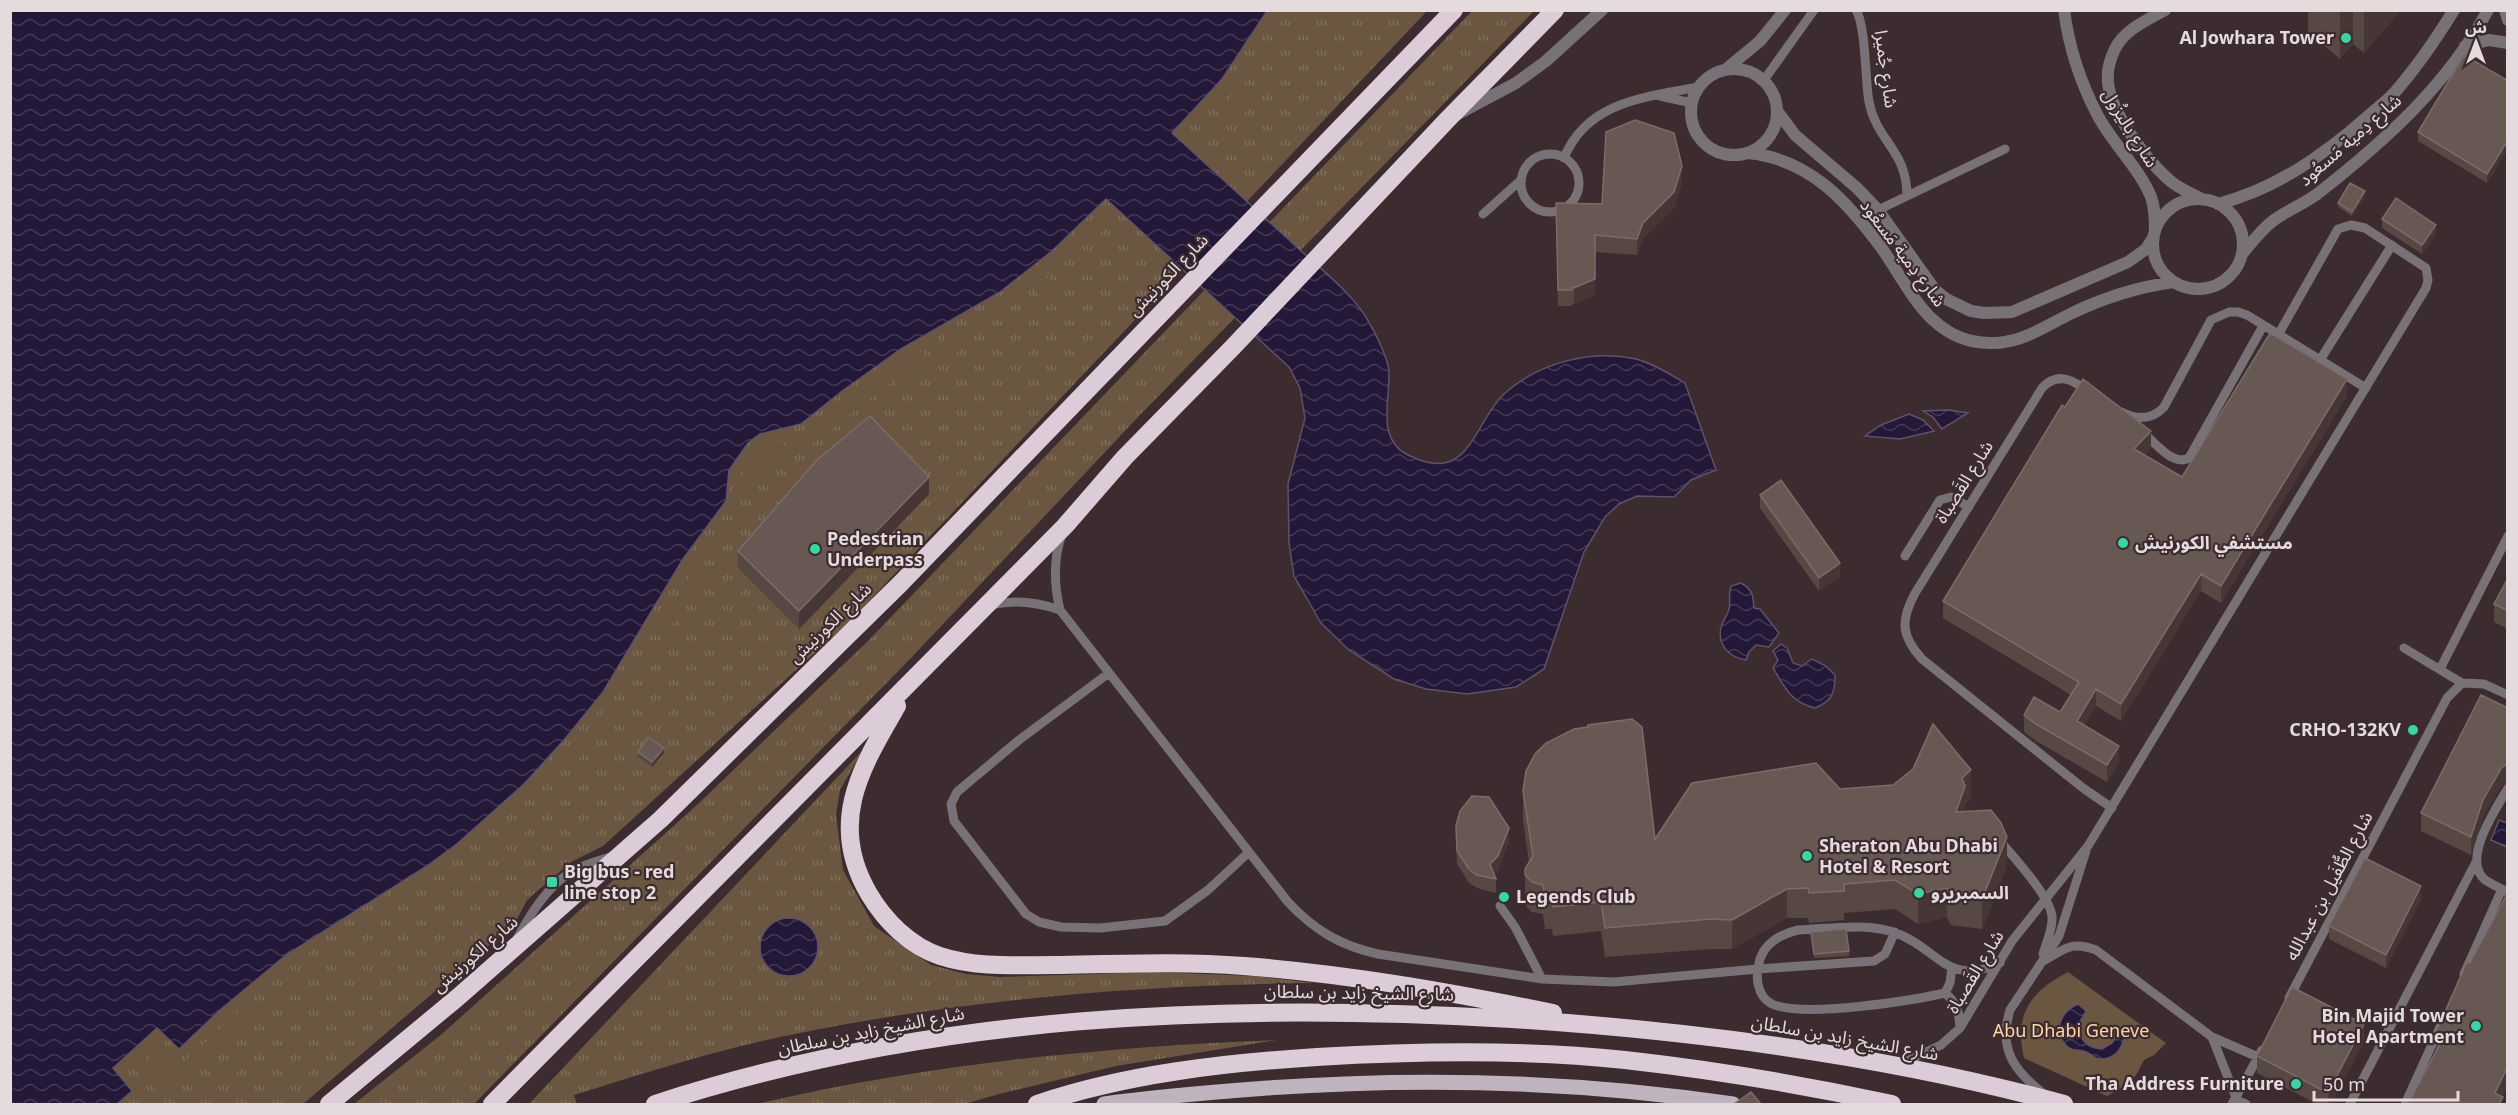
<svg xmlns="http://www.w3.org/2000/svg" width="2518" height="1115" font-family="'Noto Sans','Noto Sans Arabic',sans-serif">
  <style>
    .grass { fill: url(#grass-tufts) }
    .garden { fill: #6b5741 }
    .water { fill: url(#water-waves); stroke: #5e526a; stroke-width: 1.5 }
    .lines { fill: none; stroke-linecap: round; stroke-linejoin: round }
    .lane { stroke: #787277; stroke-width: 9 }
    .street { stroke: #787277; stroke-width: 12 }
    .primary { stroke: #bfb3bd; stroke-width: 15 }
    .highway { stroke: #dbccd8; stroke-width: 18 }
    .wall { fill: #584843 }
    .shaded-wall { fill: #463635 }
    .building { fill: #675854; stroke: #7b6c69; stroke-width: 1.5 }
    .poi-dot { fill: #3bd4a4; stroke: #3c2c30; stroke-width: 2 }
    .labels { text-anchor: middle; stroke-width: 4.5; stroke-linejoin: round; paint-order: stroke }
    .poi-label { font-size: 18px; font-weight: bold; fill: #e5dadc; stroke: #3c2c30; text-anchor: start }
    .street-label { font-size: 18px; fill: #e5dadc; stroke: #3c2c30 }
    .park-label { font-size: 18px; fill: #fdd5a8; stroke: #3c2c30 }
  </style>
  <defs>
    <pattern id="grass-tufts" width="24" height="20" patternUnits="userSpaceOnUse" patternTransform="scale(1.5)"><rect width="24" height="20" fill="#6b5741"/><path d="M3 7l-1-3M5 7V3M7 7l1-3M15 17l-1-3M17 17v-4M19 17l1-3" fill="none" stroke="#806f5c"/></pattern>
    <pattern id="water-waves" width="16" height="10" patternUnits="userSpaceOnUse" patternTransform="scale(1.5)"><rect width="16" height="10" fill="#241839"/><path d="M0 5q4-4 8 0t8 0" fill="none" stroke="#443955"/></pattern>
  </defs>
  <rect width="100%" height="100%" fill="#3c2c30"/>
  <!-- grass -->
  <path class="grass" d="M1267 11H1427L851 620 603 846 571 862 527 900 515 923 303 1104H117L132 1091 112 1068 157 1027 179 1049 220 1010 286 955 427 866 458 843 524 784 564 740 603 691 683 559 726 501 729 470 748 443 760 434 801 424 842 391 901 349 1000 292 1052 251 1172 133 1222 79Z
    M1472 11H1534L1139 416 910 659 474 1104H354L442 1034 699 803 869 640Z
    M863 750 840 790 836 815 843 870 874 926 931 965 966 974 1000 977 1153 972 1254 976 1314 983C1134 985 956 1000 780 1037 710 1052 642 1074 574 1095L577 1104H529Z
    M1277 1040 1116 1066 999 1094 964 1104H757C927 1064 1102 1047 1277 1040Z"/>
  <!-- garden -->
  <path class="garden" d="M1243 82 1249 88 1235 105 1229 99Z
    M1049 277 1055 284 1039 296 1034 288Z
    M966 327 971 336 950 347 945 338Z
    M922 351 927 360 883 388 814 443 808 435 818 427 820 428 834 414 836 416 847 407 846 404Z
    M778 441H787L744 486C737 464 761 448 778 441Z
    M739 510 744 515 712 558 707 554Z
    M695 566 702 570 665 639 657 634Z
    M615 700 620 705 606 724 600 718Z
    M583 741 590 746 576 763 569 757Z
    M2068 972 2166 1043 2154 1055 2144 1060 2136 1075 2128 1084 2107 1096 2024 1058C2014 1014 2030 992 2068 972Z
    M247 1004 255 1014 196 1068 187 1059Z
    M157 1050 179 1073 159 1093 136 1071Z"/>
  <!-- water -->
  <path class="water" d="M10 11H1267L1222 79 1172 133C1215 172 1257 211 1300 250 1323 271 1357 297 1371 326 1377 336 1389 362 1389 372 1390 400 1376 439 1408 455 1470 486 1472 425 1504 394 1538 363 1591 349 1636 359 1652 363 1670 374 1685 383L1716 470 1691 480 1674 497 1637 496 1619 504 1605 517 1584 552 1544 669 1516 687 1467 694 1426 689 1394 679 1349 650 1321 623 1294 576 1289 543 1288 484 1305 418 1300 388 1289 367 1106 199 1052 251 1000 292 901 349 842 391 801 424 760 434 748 443 729 470 726 501 683 559 603 692 564 740 524 784 458 843 427 866 286 955 220 1010 179 1049 157 1028 113 1068 132 1091 117 1104H11Z
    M1948 410 1968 413 1942 429 1933 417 1923 411Z
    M1909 414 1923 420 1934 431 1900 439 1865 436 1881 425Z
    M1741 583C1753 590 1753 595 1754 608L1760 609 1779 633 1769 647 1756 645 1749 652 1746 660C1729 657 1717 645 1721 627 1723 620 1728 615 1729 609 1731 601 1728 595 1731 586Z
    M1781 644 1787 648 1793 663 1802 666 1812 659 1826 666 1835 675C1835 693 1832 701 1815 708 1791 702 1785 688 1773 668L1778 660 1773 651Z
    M2499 820 2507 823V847L2491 840Z
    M760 947a29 29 0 1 1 58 0a29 29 0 1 1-58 0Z
    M2078 1004 2086 1011 2078 1025C2079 1040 2087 1048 2102 1049L2112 1043 2118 1032 2124 1038C2121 1051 2113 1060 2098 1059 2093 1057 2090 1053 2086 1052 2080 1049 2074 1052 2068 1047 2051 1033 2061 1011 2078 1004Z"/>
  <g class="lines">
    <!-- lane -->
    <path class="lane" d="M1856 10C1866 26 1865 80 1869 102 1877 142 1907 150 1907 196
      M1764 80 1814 10
      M1660 96 1692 103
      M1521 183a29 29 0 1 1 58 0a29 29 0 1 1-58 0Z
      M1564 158C1587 101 1646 97 1699 87
      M1878 210 2005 149
      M1483 214 1521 180
      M2320 360 2392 245
      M2087 390C2071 379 2057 372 2042 388L1914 595C1900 622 1902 637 1922 659L2083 788 2112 808
      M2121 412C2137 420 2152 420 2164 407L2211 320 2229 312H2238L2247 315 2366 388
      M2142 431C2153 441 2173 467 2189 458L2263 326
      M1062 534C1053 559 1054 585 1060 610L1288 902C1314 930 1341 946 1378 954L1542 979 1614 982 1758 969 1874 961 1885 954 1895 932
      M1905 556 1940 500 1951 497 1969 507
      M991 605C1015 599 1037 602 1060 610
      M2404 648 2462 683
      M2440 669 2508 536
      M1109 673 1019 740 957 792 951 804 954 821 1026 914 1039 922 1061 927 1100 928 1165 921 1208 890 1249 852
      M2001 842C2014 858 2051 897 2052 917 2053 929 2046 943 2043 954
      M2505 891C2499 887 2490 884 2484 879 2462 858 2496 809 2508 788
      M1500 906 1515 927 1542 979
      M518 937C531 913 547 887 571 872 582 865 597 861 610 857
      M2045 960C2066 948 2072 941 2096 950L2212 1037 2258 1057
      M2464 974 2502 889
      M1945 993 1950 983 1952 967
      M2289 998 2447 698 2462 683 2484 684 2508 695
      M1960 1028C1959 1012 1958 1004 1945 993 1910 1001 1802 1018 1772 1004 1756 996 1755 975 1760 959 1766 942 1781 934 1798 930 1829 929 1866 922 1896 933 1938 948 1947 988 2000 963
      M2212 1037 2237 1100 2246 1104
      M1901 1064 1941 1045 1960 1028 2012 941 2088 846 2426 288 2428 280 2426 268 2365 228 2351 225 2338 229 2278 335
      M2044 1094C2014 1071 1998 1049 2010 1010L2059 936 2086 851
      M2232 1104 2262 1050
      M2350 1104 2476 862
      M2405 1104 2440 1027"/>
    <!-- street -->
    <path class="street" d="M2064 10C2069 48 2080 82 2098 116 2113 144 2140 169 2151 197 2155 208 2155 219 2155 230
      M2165 10C2147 20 2124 30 2115 49 2109 61 2106 76 2109 89 2115 117 2146 159 2167 178 2177 188 2190 193 2202 199
      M2505 10 2508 20
      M2465 46 2489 40 2508 43
      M1691 112a43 43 0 1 1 86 0a43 43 0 1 1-86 0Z
      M1725 70 1760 41 1785 10
      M1778 112 1795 135 1857 188 1878 210 1935 290 1946 299 1971 311 1984 313 2012 312 2128 262 2146 249 2153 238
      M1456 115 1516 83 1546 61 1602 10
      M1748 153C1810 159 1848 202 1883 250 1911 291 1932 343 1990 343 2020 344 2044 327 2070 314 2103 298 2137 287 2174 282
      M2153 244a45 45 0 1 1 90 0a45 45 0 1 1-90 0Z
      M2218 204C2275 189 2323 156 2367 117 2376 109 2387 101 2395 92 2417 67 2436 39 2454 10
      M2243 253C2252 242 2262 229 2274 220 2289 209 2307 203 2321 191 2386 140 2448 84 2488 10"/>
    <!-- primary -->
    <path class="primary" d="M1104 1104C1158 1096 1213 1092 1267 1088 1423 1077 1578 1081 1733 1104"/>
    <!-- highway -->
    <path class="highway" d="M897 706C861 768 827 823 869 894 885 921 910 946 940 956 977 968 1017 965 1055 965 1117 964 1181 961 1244 966 1348 974 1450 992 1553 1013
      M329 1104 457 998 661 819 901 583 1454 10
      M492 1104 1065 526 1125 457 1233 347 1447 120 1555 10
      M655 1104C931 1014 1225 1002 1512 1019 1698 1031 1884 1055 2064 1104
      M1037 1104C1126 1074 1223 1063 1317 1057 1419 1051 1523 1049 1625 1060 1714 1070 1804 1085 1892 1104"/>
  </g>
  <!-- wall -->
  <path class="wall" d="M2308 10H2401L2364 53 2353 44 2340 59 2308 32Z
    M2508 81V149L2487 183 2418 141V132Z
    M1682 183 1674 208 1643 239 1637 255 1595 252V295L1574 304 1572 303V306H1558L1556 203 1602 204Z
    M2365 196 2352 216 2338 207V203Z
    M2382 219 2436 234 2422 254 2382 228Z
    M2347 396 2221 603 2201 591 2121 721 2096 706 2084 725 2119 763 2107 782 2036 741 2024 732V715L2060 712 2071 695 1943 618V601L2151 448 2145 455 2182 477Z
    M929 494 799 629 738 568V551Z
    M1760 495 1840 576 1819 591 1760 508Z
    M2508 578V629L2494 622V604Z
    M2508 708V782L2502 785 2483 817 2471 855 2421 831V813Z
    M1588 725 1655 839 1840 789 1971 799 1965 804V812L2007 866 1982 929 1951 925 1947 917 1918 924 1895 909 1844 913V920L1809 923 1808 918H1787L1732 949H1711L1605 957 1601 931 1553 936 1552 929H1545L1543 914 1532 912 1525 905V875L1529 862 1523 821V791L1588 727Z
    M638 752 664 753 652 767 638 757Z
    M1456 826 1509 841 1498 870 1494 874 1496 879V893L1477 888 1469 883 1457 864Z
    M2508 892V1086L2502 1097 2503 1104 2436 1051V1032L2470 963Z
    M2421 900 2386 968 2329 939V926Z
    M1811 932 1849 951V956L1814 958Z
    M2364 1042 2331 1104H2317L2257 1073V1056Z"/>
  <!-- shaded-wall -->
  <path class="shaded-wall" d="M2340 10H2353V44L2340 59Z
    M2364 10H2401L2364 53Z
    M2508 140V149L2487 183V174Z
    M1682 166V183L1674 208 1643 239 1637 255V239L1643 223Z
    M2365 191V196L2352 216V212Z
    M2436 225V234L2422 254V245Z
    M1595 235V295L1574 304V288Z
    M2347 379V396L2221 603V586Z
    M2151 431V448L2134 466V449Z
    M929 477V494L799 629V611Z
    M1840 563V576L1819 591V578Z
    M2201 574V591L2121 721V704Z
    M2096 689V706L2077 738V721Z
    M2119 746V763L2107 782V765Z
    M664 748V753L652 767V762Z
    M2508 764V782L2502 785 2483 817 2471 855V837L2483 800 2502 767Z
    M1971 770V799L1965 804V816L1956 812 1962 778Z
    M1509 828V841L1498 870 1490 877V864Z
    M2007 837V866L1982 929V899Z
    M2421 886V900L2386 968V955Z
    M1947 888V917L1918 924V894Z
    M1787 889V918L1732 949V920Z
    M2364 1024V1042L2331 1104H2328V1093Z
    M2508 1066V1086L2499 1104 2495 1093Z
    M2503 1097V1104H2499Z"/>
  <!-- building -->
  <path class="building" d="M2464 55 2508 81V140L2487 174 2418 132Z
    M1635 120 1674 133 1682 166 1674 192 1643 223 1637 239 1595 235V279L1574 288 1572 287V290H1558L1556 203 1602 204 1606 132Z
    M2350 183 2365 191 2352 212 2338 203Z
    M2396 198 2436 225 2422 245 2382 219Z
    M2270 333 2347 379 2221 586 2201 574 2121 704 2096 689 2077 721 2119 746 2107 765 2036 724 2024 715 2034 697 2060 712 2079 682 1943 601 2062 405 2065 407 2083 379 2151 431 2134 449 2182 477Z
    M870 416 929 477 799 611 738 551 816 461Z
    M1781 480 1840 563 1819 578 1760 495Z
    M2508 578V611L2494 604Z
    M2481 695 2508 708V764L2502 767 2483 800 2471 837 2421 813Z
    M1632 719 1642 727 1655 839 1692 783 1816 763 1840 789 1893 785 1913 769 1933 724 1971 770 1962 778 1965 786 1956 812 1991 810 2001 823 2007 837 1982 899 1951 896 1947 888 1918 894 1895 880 1844 884V891L1809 893 1808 888 1787 889 1732 920 1711 919 1605 928 1601 902 1553 907 1552 899 1545 900 1543 885 1532 882 1525 875V869L1533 856 1523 791 1526 771 1535 754 1546 743 1574 729 1588 727V725Z
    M648 737 664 748 652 762 638 752Z
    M1472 796 1489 797 1509 828 1498 856 1490 864 1496 879 1477 875 1469 869 1457 851 1456 826 1460 811Z
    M2365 858 2421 886 2386 955 2329 926Z
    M2508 892V1066L2495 1093 2503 1097 2499 1104H2408L2444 1036 2436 1032 2467 962 2470 963Z
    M1846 929 1849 951 1814 954 1811 932Z
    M2292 987 2364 1024 2328 1093 2257 1056Z
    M1751 1092 1761 1104H1734Z"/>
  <!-- markers -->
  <g class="poi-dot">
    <circle cx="2346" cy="38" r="6"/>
    <circle cx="2123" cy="543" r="6"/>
    <circle cx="815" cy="549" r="6"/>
    <circle cx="2413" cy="730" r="6"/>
    <circle cx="1807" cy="856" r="6"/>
    <rect x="546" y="876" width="12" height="12" rx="3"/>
    <circle cx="1919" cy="893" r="6"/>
    <circle cx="1504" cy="897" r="6"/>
    <circle cx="2476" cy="1026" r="6"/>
    <circle cx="2296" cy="1084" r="6"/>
  </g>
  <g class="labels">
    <!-- poi labels -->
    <g class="poi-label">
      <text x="2334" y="44" text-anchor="end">Al Jowhara Tower</text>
      <text x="827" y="545">Pedestrian<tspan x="827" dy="21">Underpass</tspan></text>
      <text x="2135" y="549">مستشفي الكورنيش</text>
      <text x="2401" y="736" text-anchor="end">CRHO-132KV</text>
      <text x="1819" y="852">Sheraton Abu Dhabi<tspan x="1819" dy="21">Hotel &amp; Resort</tspan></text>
      <text x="564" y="878">Big bus - red<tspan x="564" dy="21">line stop 2</tspan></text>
      <text x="1931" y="899">السمبريرو</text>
      <text x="1516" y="903">Legends Club</text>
      <text x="2464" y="1022" text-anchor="end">Bin Majid Tower<tspan x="2464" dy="21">Hotel Apartment</tspan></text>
      <text x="2284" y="1090" text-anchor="end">Tha Address Furniture</text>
    </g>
    <!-- street labels -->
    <g class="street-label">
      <text transform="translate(1886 69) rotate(82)" y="6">شارع جُميرا</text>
      <text transform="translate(2130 128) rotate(58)" y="6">شارع باليزُول</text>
      <text transform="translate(2350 140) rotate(-41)" y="6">شارع دِمية مَسعُود</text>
      <text transform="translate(1903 253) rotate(53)" y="6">شارع دِمية مَسعُود</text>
      <text transform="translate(1168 275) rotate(-46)" y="6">شارع الكورنيش</text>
      <text transform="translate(1964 482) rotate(-58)" y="6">شارع القَصباة</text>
      <text transform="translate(830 623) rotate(-44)" y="6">شارع الكورنيش</text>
      <text transform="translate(2329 886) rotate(-62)" y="6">شارع الطُّفَيل بن عبدالله</text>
      <text transform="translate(475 954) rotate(-41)" y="6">شارع الكورنيش</text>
      <text transform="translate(1975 972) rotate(-59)" y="6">شارع القَصباة</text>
      <text transform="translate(1359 993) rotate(1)" y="6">شارع الشيخ زايد بن سلطان</text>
      <text transform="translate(871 1031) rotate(-11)" y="6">شارع الشيخ زايد بن سلطان</text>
      <text transform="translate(1845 1038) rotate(10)" y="6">شارع الشيخ زايد بن سلطان</text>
    </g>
    <!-- park labels -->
    <g class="park-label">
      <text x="2071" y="1037">Abu Dhabi Geneve</text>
    </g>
  </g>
  <!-- border -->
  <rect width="2518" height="1115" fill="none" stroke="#e5dadc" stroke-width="24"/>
  <!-- north arrow -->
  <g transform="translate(2476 42)" stroke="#3c2c30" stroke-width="4.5" paint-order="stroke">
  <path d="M0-4.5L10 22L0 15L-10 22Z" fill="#e5dadc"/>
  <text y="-9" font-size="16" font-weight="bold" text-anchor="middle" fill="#e5dadc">ش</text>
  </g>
  <!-- scale -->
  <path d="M2314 1091v9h144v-9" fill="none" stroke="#e5dadc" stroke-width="3"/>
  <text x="2323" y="1091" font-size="18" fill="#e5dadc" stroke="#3c2c30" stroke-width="4.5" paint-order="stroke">50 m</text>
</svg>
